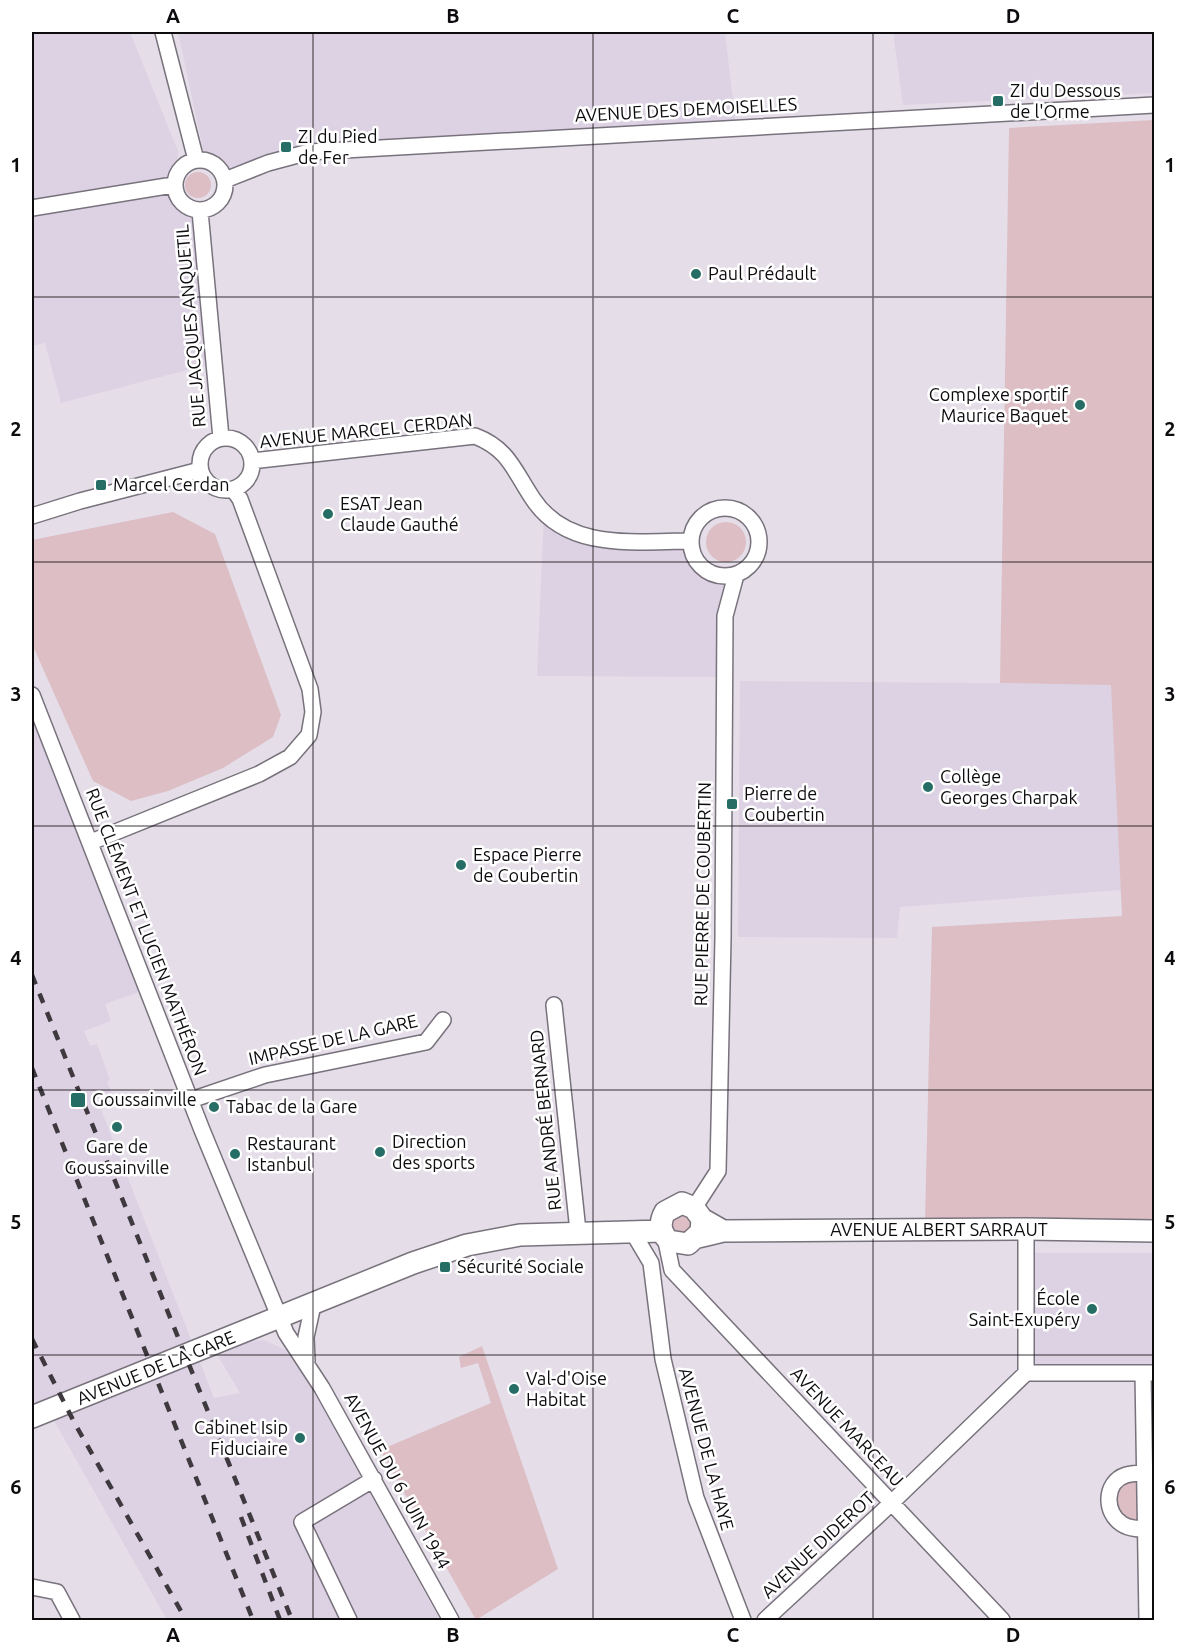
<svg xmlns="http://www.w3.org/2000/svg" width="1186" height="1652" font-family="Ubuntu,sans-serif">
  <style>
    .built { fill: #ddd2e3 }
    .green { fill: #dcbec4 }
    .lines { fill: none; stroke-linecap: round; stroke-linejoin: round }
    .street-casing { stroke: #78727c; stroke-width: 18 }
    .secondary-casing { stroke: #78727c; stroke-width: 24 }
    .street { stroke: #fff; stroke-width: 15 }
    .secondary { stroke: #fff; stroke-width: 21 }
    .rail { stroke: #3d393e; stroke-width: 4.5; stroke-dasharray: 10 10; stroke-linecap: butt }
    .grid { fill: none; stroke: #0e0b0f; stroke-width: 1.5; stroke-opacity: 0.55 }
    .poi-dot { fill: #266e65; stroke: #fff; stroke-width: 2 }
    .labels { text-anchor: middle; stroke-width: 5; stroke-linejoin: round; paint-order: stroke }
    .poi-label { font-size: 18px; fill: #0e0b0f; stroke: #fff; text-anchor: start }
    .street-label { font-size: 18px; fill: #0e0b0f; stroke: #fff }
    .neatline { fill: none; stroke: #0e0b0f; stroke-width: 2 }
    .grid-label { font-size: 20px; text-anchor: middle; font-weight: bold; fill: #0e0b0f }
  </style>
  <rect width="100%" height="100%" fill="#e5dee9"/>
  <!-- built -->
  <path class="built" d="M32 32H130L178 151 175 193 185 206 200 211 214 363 61 403 45 343 32 346Z
    M178 32H725L736 127 309 152 223 173 214 163 205 159Z
    M893 32H1154V93L903 105Z
    M544 512 570 531 691 541 697 561 705 569 725 576 736 575 725 677 537 676Z
    M740 681 1112 684 1121 890 900 907 897 938 738 937Z
    M32 716 77 825 139 992 105 1004 111 1021 84 1031 90 1046 97 1044 110 1080 107 1082 112 1092 97 1099 214 1398 240 1393 218 1356 249 1342 264 1340 292 1353 440 1620H167L44 1403 32 1405Z
    M1026 1253H1154V1367L1031 1365Z"/>
  <!-- green -->
  <path class="green" d="M1154 120V1223L925 1221 932 927 1122 916 1111 685 1000 683 1009 128Z
    M185 185a13 13 0 1 1 26 0a13 13 0 1 1-26 0Z
    M173 512 215 534 281 715 273 737 223 768 168 791 131 801 93 781 32 644V540Z
    M706 542a20 20 0 1 1 40 0a20 20 0 1 1-40 0Z
    M686 1212 694 1224 687 1235 672 1232 669 1220Z
    M482 1346 558 1569 476 1620 380 1450 491 1403 478 1363 461 1368 459 1357Z
    M1154 1473V1529L1121 1523 1112 1486Z"/>
  <g class="lines">
    <defs>
      <path id="street" d="M163 32 196 160
        M175 185a25 25 0 1 1 50 0a25 25 0 1 1-50 0Z
        M225 180 268 163 309 152 1154 105
        M32 208 173 185
        M200 211 221 438
        M200 464a26 26 0 1 1 52 0a26 26 0 1 1-52 0Z
        M252 461 475 436C509 449 514 471 533 499 568 552 637 541 691 541
        M691 542a34 34 0 1 1 68 0a34 34 0 1 1-68 0Z
        M32 516 80 501 200 470
        M32 695 202 1130 286 1333 322 1388 451 1620
        M91 842 259 774 290 757 309 735 313 712 310 689 240 499 233 489
        M554 1005 578 1231
        M191 1100 265 1075 426 1042 443 1020
        M694 1208 718 1171 723 938 725 616 736 575
        M1026 1229V1373H1154
        M632 1231 651 1263 663 1359 696 1498 743 1620
        M665 1237 672 1270 1002 1620
        M307 1361 306 1337 313 1305
        M1143 1373 1147 1620
        M1154 1473C1145 1473 1135 1472 1126 1475 1104 1482 1104 1513 1122 1524 1131 1530 1144 1529 1154 1529
        M32 1587 57 1592 72 1620
        M349 1620 302 1522 374 1479
        M765 1620 883 1511 1026 1373"/>
      <path id="secondary" d="M702 1219 701 1232 688 1244 669 1241C660 1232 659 1223 665 1212L682 1203 694 1208 702 1219 723 1231
        M698 1237 723 1231 1026 1229 1154 1231
        M32 1417 413 1263 467 1245 520 1235 662 1231"/>
    </defs>
    <!-- street casing -->
    <use href="#street" class="street-casing"/>
    <!-- secondary casing -->
    <use href="#secondary" class="secondary-casing"/>
    <!-- street -->
    <use href="#street" class="street"/>
    <!-- secondary -->
    <use href="#secondary" class="secondary"/>
    <!-- rail -->
    <path class="rail" d="M32 975 292 1620
      M32 1068 253 1620
      M32 1339 74 1422 186 1620
      M241 1517 280 1620"/>
  </g>
  <!-- grid -->
  <path class="grid" d="M313 32V1620M593 32V1620M873 32V1620M32 297H1154M32 562H1154M32 826H1154M32 1090H1154M32 1355H1154"/>
  <!-- markers -->
  <g class="poi-dot">
    <rect x="992" y="95" width="12" height="12" rx="3"/>
    <rect x="280" y="141" width="12" height="12" rx="3"/>
    <circle cx="696" cy="274" r="6"/>
    <circle cx="1080" cy="405" r="6"/>
    <rect x="95" y="479" width="12" height="12" rx="3"/>
    <circle cx="328" cy="514" r="6"/>
    <circle cx="928" cy="787" r="6"/>
    <rect x="726" y="798" width="12" height="12" rx="3"/>
    <circle cx="461" cy="865" r="6"/>
    <rect x="70" y="1092" width="16" height="16" rx="3"/>
    <circle cx="214" cy="1107" r="6"/>
    <circle cx="117" cy="1127" r="6"/>
    <circle cx="380" cy="1152" r="6"/>
    <circle cx="235" cy="1154" r="6"/>
    <rect x="439" y="1261" width="12" height="12" rx="3"/>
    <circle cx="1092" cy="1309" r="6"/>
    <circle cx="514" cy="1389" r="6"/>
    <circle cx="300" cy="1438" r="6"/>
  </g>
  <g class="labels">
    <!-- poi labels -->
    <g class="poi-label">
      <text x="1010" y="97">ZI du Dessous<tspan x="1010" dy="21">de l'Orme</tspan></text>
      <text x="298" y="143">ZI du Pied<tspan x="298" dy="21">de Fer</tspan></text>
      <text x="708" y="280">Paul Prédault</text>
      <text x="1068" y="401" text-anchor="end">Complexe sportif<tspan x="1068" dy="21">Maurice Baquet</tspan></text>
      <text x="113" y="491">Marcel Cerdan</text>
      <text x="340" y="510">ESAT Jean<tspan x="340" dy="21">Claude Gauthé</tspan></text>
      <text x="940" y="783">Collège<tspan x="940" dy="21">Georges Charpak</tspan></text>
      <text x="744" y="800">Pierre de<tspan x="744" dy="21">Coubertin</tspan></text>
      <text x="473" y="861">Espace Pierre<tspan x="473" dy="21">de Coubertin</tspan></text>
      <text x="92" y="1106">Goussainville</text>
      <text x="226" y="1113">Tabac de la Gare</text>
      <text x="392" y="1148">Direction<tspan x="392" dy="21">des sports</tspan></text>
      <text x="247" y="1150">Restaurant<tspan x="247" dy="21">Istanbul</tspan></text>
      <text x="117" y="1153" text-anchor="middle">Gare de<tspan x="117" dy="21">Goussainville</tspan></text>
      <text x="457" y="1273">Sécurité Sociale</text>
      <text x="1080" y="1305" text-anchor="end">École<tspan x="1080" dy="21">Saint-Exupéry</tspan></text>
      <text x="526" y="1385">Val-d'Oise<tspan x="526" dy="21">Habitat</tspan></text>
      <text x="288" y="1434" text-anchor="end">Cabinet Isip<tspan x="288" dy="21">Fiduciaire</tspan></text>
    </g>
    <!-- street labels -->
    <g class="street-label">
      <text transform="translate(686 110) rotate(-3)" y="6">AVENUE DES DEMOISELLES</text>
      <text transform="translate(191 326) rotate(-95)" y="6">RUE JACQUES ANQUETIL</text>
      <text transform="translate(366 431) rotate(-6)" y="6">AVENUE MARCEL CERDAN</text>
      <text transform="translate(703 894) rotate(-89)" y="6">RUE PIERRE DE COUBERTIN</text>
      <text transform="translate(146 932) rotate(69)" y="6">RUE CLÉMENT ET LUCIEN MATHÉRON</text>
      <text transform="translate(333 1040) rotate(-13)" y="6">IMPASSE DE LA GARE</text>
      <text transform="translate(546 1120) rotate(-96)" y="6">RUE ANDRÉ BERNARD</text>
      <text x="939" y="1236">AVENUE ALBERT SARRAUT</text>
      <text transform="translate(156 1368) rotate(-22)" y="6">AVENUE DE LA GARE</text>
      <text transform="translate(847 1427) rotate(47)" y="6">AVENUE MARCEAU</text>
      <text transform="translate(706 1449) rotate(75)" y="6">AVENUE DE LA HAYE</text>
      <text transform="translate(397 1481) rotate(61)" y="6">AVENUE DU 6 JUIN 1944</text>
      <text transform="translate(818 1545) rotate(-43)" y="6">AVENUE DIDEROT</text>
    </g>
  </g>
  <!-- border -->
  <rect width="1186" height="1652" fill="none" stroke="#ffffff" stroke-width="66"/>
  <rect x="33" y="33" width="1120" height="1586" class="neatline"/>
  <g class="grid-label">
    <text x="173" y="23">A</text>
    <text x="453" y="23">B</text>
    <text x="733" y="23">C</text>
    <text x="1013" y="23">D</text>
    <text x="16" y="172">1</text>
    <text x="1170" y="172">1</text>
    <text x="16" y="436">2</text>
    <text x="1170" y="436">2</text>
    <text x="16" y="701">3</text>
    <text x="1170" y="701">3</text>
    <text x="16" y="965">4</text>
    <text x="1170" y="965">4</text>
    <text x="16" y="1229">5</text>
    <text x="1170" y="1229">5</text>
    <text x="16" y="1494">6</text>
    <text x="1170" y="1494">6</text>
    <text x="173" y="1642">A</text>
    <text x="453" y="1642">B</text>
    <text x="733" y="1642">C</text>
    <text x="1013" y="1642">D</text>
  </g>
</svg>
